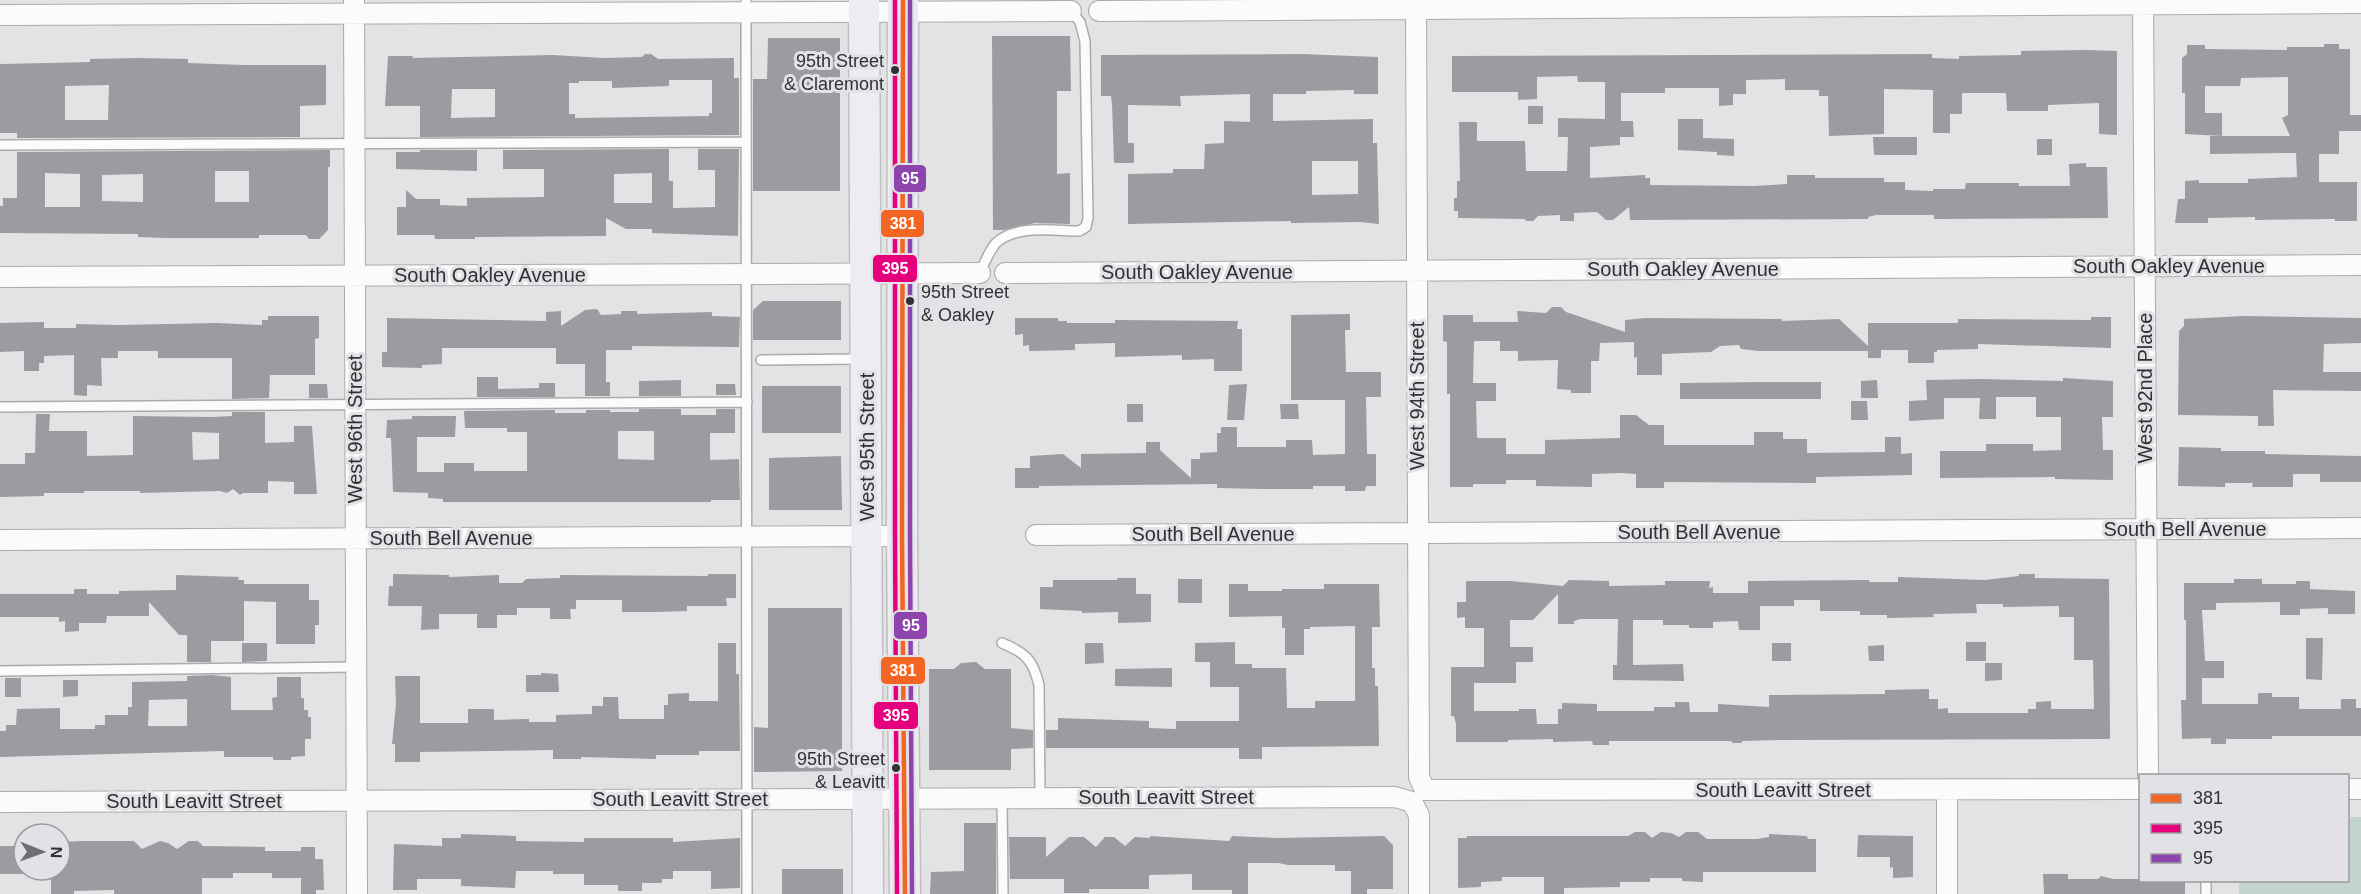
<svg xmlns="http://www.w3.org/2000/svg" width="2361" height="894" font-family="Helvetica,sans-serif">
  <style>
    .green { fill: #c2d5cd }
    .building { fill: #9e9ba0; fill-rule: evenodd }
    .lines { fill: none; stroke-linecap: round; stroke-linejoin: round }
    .service-casing { stroke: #ababad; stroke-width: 12 }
    .minor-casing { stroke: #ababad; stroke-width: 22 }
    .primary-casing { stroke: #c0c0c1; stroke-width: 33 }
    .service { stroke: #fbfbfb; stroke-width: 9 }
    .minor { stroke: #fbfbfb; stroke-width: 20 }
    .primary { stroke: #ececf2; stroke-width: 30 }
    .bus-1-casing { stroke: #e2e2e6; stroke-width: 9 }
    .bus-2-casing { stroke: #e2e2e6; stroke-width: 9 }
    .bus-3-casing { stroke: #e2e2e6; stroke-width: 9 }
    .bus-1 { stroke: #f26522; stroke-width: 4.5 }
    .bus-2 { stroke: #e5007d; stroke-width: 4.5 }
    .bus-3 { stroke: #8e44ad; stroke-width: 4.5 }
    .bus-dot { fill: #313133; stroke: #e2e2e6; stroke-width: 2 }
    .labels { text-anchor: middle; stroke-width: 6; stroke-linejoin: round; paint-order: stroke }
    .bus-label { font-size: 18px; fill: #313133; stroke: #e2e2e6; text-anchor: end }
    .street-label { font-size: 20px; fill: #313133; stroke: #e2e2e6 }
    .line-badge { stroke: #e2e2e6; stroke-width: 2 }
    .badge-label { font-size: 16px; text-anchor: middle; font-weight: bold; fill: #fff }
  </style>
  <rect width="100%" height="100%" fill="#e3e3e5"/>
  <!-- green -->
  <path class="green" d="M2348 817H2361V894H2239V881L2348 880Z"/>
  <!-- building -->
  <path class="building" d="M992 36H1070L1071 91H1057V174L1070 173V224L1035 223 1005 230H993Z
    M768 38H840V191H753V79H767Z
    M2324 44H2339V49H2350V115H2361V131H2339V154H2319V182H2357V221H2335V219L2255 220V217L2208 218V223H2175L2178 199H2185V181L2199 180V183H2248V179L2297 177 2296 153 2210 154V136H2290L2282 118 2288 115V77L2241 78 2240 86H2205V113H2222V136L2185 134V93H2182V58L2187 54V45H2205V49L2287 50V47H2324Z
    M2088 50 2117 51V135L2099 134V103L2048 105V111H2007L2006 93H1962V114H1950V133H1933V90L1884 89V134L1829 136 1828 96H1819V90H1785V79L1746 80V94H1733V105L1719 106V88H1665V93H1621V121H1633L1634 137H1620V145L1590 147V178L1645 175V178H1650V185L1754 186 1787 184V175H1815V178H1884V182H1905V190L1933 191V189H1965L1966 183H2019V186H2070L2069 164 2086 163V167H2107L2108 218 1934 219V215H1876L1868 217V219L1630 220 1629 207 1613 220H1606L1597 212 1574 213V221H1560V215L1538 216 1533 221H1527L1524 219 1458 218V211H1454V198H1457V181H1460L1459 122H1477V141H1525L1526 171H1567L1568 137H1558V118L1605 119V82H1578L1577 76 1537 77V99L1518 100V92H1452V56L1932 54V58L1959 59V56L2021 55V51Z
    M645 54H651L658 59 734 58V78H739V135L420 137V106H385L388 56H413L412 58 553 55 604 58 642 57ZM669 80H712V113H709V116L575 118V114H569V83H579V81H612V88L669 86ZM452 89H495V117L451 118Z
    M1302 54 1378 57V94H1354V90L1306 91V94H1273V121L1373 119V143H1377L1379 224 1360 222 1291 223V221L1128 224V174L1173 173V169H1204L1205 144 1224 143V121L1250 122V94L1180 96 1181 106 1128 105V143H1134V163H1114L1112 104 1111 96H1101V55ZM1312 161H1358V194L1312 195Z
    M138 58 188 59V63L243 65H326V105L300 106V137L17 138V133H0V64L90 62V59ZM109 85 108 120H65V86Z
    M1528 106H1543V124H1528Z
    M1678 119H1703V138L1734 139V156L1717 155V152L1678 150Z
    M1873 137H1917V155H1874Z
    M2037 139H2052V155H2037Z
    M669 149V181H673V208L715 207V170H698V149H739L738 236 652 233V229H626L606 218V236L475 237V239H435L434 235H397V207H406V190L416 199H440V205L467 206V198L544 197V169H503V150ZM652 173V203H614V174Z
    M330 150V167H328V230L319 239H309L306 235H259V238H165L138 237V234L0 233V206H3V198H17V152ZM215 171H249V202H215ZM45 173 80 174V207H45ZM143 174V202L102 201V175Z
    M420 150H477V171L396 169V152H420Z
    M763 301H841V340H753V310Z
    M1552 307H1561L1566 312 1625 332V320L1646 318 1782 319V321L1839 319 1868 346V323H1958V319L2091 320V317H2111V348L1978 344V349L1937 350V352H1934V363H1908V350H1881V358H1868V351H1758L1741 349 1739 345 1720 346 1711 352 1662 354V375H1637V357L1634 358V342L1600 343 1599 361H1591V393H1571V390L1557 389 1558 360 1518 361V351H1500V341H1474L1473 383H1496V401H1476L1477 438H1506V454H1545V440L1620 438V415H1636L1649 425H1664V445H1754V432H1783V439H1807V453L1885 452V437H1901V454L1912 453V475L1816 477V483L1664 482V488H1636V474L1620 473 1592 474V487L1536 486V480H1506V484H1473V487H1450V394H1447V342L1443 341V315H1473V322H1518L1517 311 1546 313Z
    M597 309 601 315 621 314V311H637V314L712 312V316L740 317 739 347 632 346V350H606V382H610V396H585V364H556V348H442V364L422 365V368L382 367V352H387V318L546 321V312L561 311V326L585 310Z
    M1350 314V330H1345L1346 372H1381V397H1366L1367 454H1376V486H1366L1365 491H1345V486H1313V489H1261L1217 488V484L1039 486V488H1015V468H1030V456L1063 454 1081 468V454L1146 453V442H1160V450L1191 478V459H1200V453L1217 452V433H1221V427H1237V447H1286V440H1312L1313 455 1345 454V400H1291V315Z
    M268 316H319V338L315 339V375H270L269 398 232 399V358H158V351H118V358H101L102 386 87 385V396L74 395V355L44 356V363H39V371H24V351L0 352V323L44 322V328H76V324L118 325 217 323 262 325V320H268Z
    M2245 316 2361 318V343L2324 344 2323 372H2361V391L2273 390 2274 426H2258V416L2178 415 2179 331 2184 326V319Z
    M1015 318H1058V321H1067V323H1115V320L1238 321 1237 329H1242V371H1214V359L1182 360V355L1115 357V343L1075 344V350L1029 351V345L1023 346V334L1015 335Z
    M477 377H498V389L539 388V383H555V397H477Z
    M2063 378 2113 381V417H2102L2103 450H2113V480L2055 479V477L1940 478V451H1986V444H2033V451L2061 450V417H2036V397H1996V419H1979L1980 398H1944V419L1909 421V401L1927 400 1926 380 1982 379 2063 381Z
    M681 380V396H639V381Z
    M1877 380 1878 398H1861V381Z
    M1763 382H1821V399H1680V383Z
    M309 384H327L328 398H309Z
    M716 384H735L736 395H716Z
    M1247 384 1244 420H1227L1229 385Z
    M762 386H841V433H762Z
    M1851 401H1867L1868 420H1851Z
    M1127 404H1143V422H1127Z
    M1280 404H1298L1299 419H1281Z
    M639 409H681V415H716V409H735V433H710V460L739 459 740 500H711V502H443V499L428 498V493L393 492 391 438H386L387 420 412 419V416H456L455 437H417V472H444V463H474V471H527V432H507V428H465L464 411 555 410V413H586V410H610V412H639ZM618 431H654V460L618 459Z
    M232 412H265V443L294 442V426H312L317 494H294V482L268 481V493H243L240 495 233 489 227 493 220 491 140 493V491H84V493H44V496L0 497V464H25V453H35L36 414H50L49 431H87V456L133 455V416L212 417 232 416ZM192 432 219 433V459L193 460Z
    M2179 447 2221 448V451H2265V454L2361 456V482H2320V474H2293V487H2252L2253 483H2225V487L2178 486Z
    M841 456 842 510H769V458Z
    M393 574 449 575V577L499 575V583H522L526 579 560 578V575L708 576V574H736V598H726L727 606H687V611L657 612H622V600H576V609H570L571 619H550V608H517V615H497V628H477V614H439V629L421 630 422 606H388L389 586H393Z
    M2019 574H2035V578L2109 579 2110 739 1782 740 1743 741 1741 743H1733L1731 741H1609V745H1593L1592 741 1553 742V739L1508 740V742H1456V724L1454 716H1451V667H1484V628H1465V617L1457 618V602H1466V581H1510L1563 586 1569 580 1609 581V586L1665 585V581H1710L1709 588 1713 587V593H1748V581L1869 580V582H1898V577L1985 580 2019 576ZM1558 594V624H1574V621L1580 619H1618L1617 665H1613V680L1684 681 1683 664 1633 665V620H1663V625H1689V628H1713V622L1738 621 1739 630H1760V606H1794V600H1820V611H1860V615H1887V618L1934 617 1933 614 1977 613 1976 604H2003V607L2059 606V617H2074V660H2093L2094 709H2051V701L2036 702V709H2028V713H1948V708L1938 709V699H1929V689L1885 690V694L1769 695V707L1718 704V712H1690L1689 702H1675V707H1654V711H1597V704L1562 703V709H1558V724H1537L1536 709H1519V711H1474V683H1516V662H1533V647H1510V620H1533Z
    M176 575 239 577 238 580H244V584H309V600H319V625H315V644H276V602L244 601V641H211V662H187V635H179L149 602V616H107L106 623H79V631L65 632V621L59 622V617H0V594H74V589H87V594H119V591L176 590Z
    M1117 578H1136V594H1151V622L1118 623V612L1082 613V611L1040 609V587H1053V580H1117Z
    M1178 579H1202V603H1178Z
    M2234 579H2262V584H2296V581H2310V589L2355 591V614H2328V608L2300 609V615H2280V602L2216 603V610H2202L2205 661H2224V678H2202V704H2258V693H2272V697H2299V709H2341V699H2356V708H2361V736H2272V739H2226V744H2211V738L2182 739 2181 700H2186V620H2184V583H2234Z
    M1229 584H1248V591H1282V589H1324V584H1379L1380 627H1372V668H1375V686H1378L1379 746 1262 747V759H1239V748H1046V730H1058V718L1149 721V728L1176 729V721H1239V687H1210V662H1195V643L1235 642V664H1252V668H1286L1287 708H1315V701H1355V626L1310 627V629H1304V655H1285V628H1282V616L1229 617Z
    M768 608H842V771L754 772V727L768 728Z
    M2306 638H2323L2322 680 2306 679Z
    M1966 642H1986V661H1966Z
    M242 643H267V661L242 662Z
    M718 643H736V674H739L740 751H699V755H656V759L581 757V759H553V750L420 752V762H395V744H392L396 704 395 676H420V723H468V709H494V720L529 719V722H556V715L592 714V706H603V697H618L619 719H664V705H668V694L689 693V701H718Z
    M1085 643H1103L1104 663 1085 664Z
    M1772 643H1791V661H1772Z
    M1884 645V661H1869L1868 646Z
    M976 662 985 669H1011V728L1033 730V748L1011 749V770H929V669H954L961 663Z
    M1985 663H2002V680L1985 681Z
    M1172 668V687L1115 686V669Z
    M541 673 558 674 559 692H526V675H541Z
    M212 675 231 677V710H273L272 698 277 697V677H301V698H304V710H308V717H311V739H305V756L291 757V760H273V757H224V751L0 757V731H6V725H16L17 709 60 708V729H95V725H105V715H128V707H132V682L187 681V676ZM187 699V726H148L149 700Z
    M5 678H21V697H5Z
    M63 680H78V696L63 697Z
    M964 823H996V894H930L931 872 964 871Z
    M1635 832H1645L1652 838 1661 832 1671 833 1679 837 1686 832H1698L1707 839H1757L1769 837V834L1807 836 1808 839H1816V872H1703V882L1682 881V878H1650V882H1620V887L1564 888V894H1544V877H1502V881L1481 882V887L1458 888V838H1467V836H1628Z
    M461 834 516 836V841L584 842V838H673V842L740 838V888L711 889V871H673V879H662V883H642V891H618V885H584V874H553V871H516L515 888 461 886V879H417V890H393L394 844 442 846V838H461Z
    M1858 835 1913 836V877L1893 878V867L1890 868V857H1857Z
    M1150 836 1229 841 1232 836 1278 838 1384 836 1393 845V889H1367V894H1351V871H1335V865H1288L1278 863H1248V894H1232V890H1192V874L1149 875V889H1089V893H1064V879H1010L1009 837H1046V857L1069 837H1084L1096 847 1105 837H1114L1125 846 1135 837 1150 838Z
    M83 841H134L142 849 160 841 168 843 177 849 189 841H198L203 846 265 847V851H301V847H315V859H323L324 890H316V894H301V878H272V873H233V878H202V894H114V890L74 891V894H51V870H60V842Z
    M0 846H24V874H0Z
    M782 869H843V894H782Z
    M2043 874H2068V879H2098L2101 876 2113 879H2140V880H2185V894H2044Z"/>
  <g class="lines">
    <defs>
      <path id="service" d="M746 0 747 894
        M0 145 746 142
        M980 273C984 264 989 251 996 243 1016 224 1054 231 1079 231L1086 227 1088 218 1085 41 1080 22 1071 11
        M761 360 861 359
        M0 407 747 402
        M1002 643C1026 653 1033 660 1039 685L1040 797
        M0 671 356 667
        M1002 797 1003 894
        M2206 882V894"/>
      <path id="minor" d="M354 0 357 894
        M1416 0 1419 771V777L1425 790 2140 789
        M2143 0 2148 776
        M1099 11 2361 3
        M0 15 1071 11
        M1005 273 2361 265
        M0 277 980 273
        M1036 535 2361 528
        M0 540 902 536
        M2348 789H2361
        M0 802 1395 797 1412 802 1419 815V894
        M1947 894V790"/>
      <path id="primary" d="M864 0 868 894
        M903 0 902 536 905 894"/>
    </defs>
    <!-- service casing -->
    <use href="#service" class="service-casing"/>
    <!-- minor casing -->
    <use href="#minor" class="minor-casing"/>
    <!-- primary casing -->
    <use href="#primary" class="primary-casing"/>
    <!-- service -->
    <use href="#service" class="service"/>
    <!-- minor -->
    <use href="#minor" class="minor"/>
    <!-- primary -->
    <use href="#primary" class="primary"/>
    <defs>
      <path id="bus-1" d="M903 0 902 536 905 894"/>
      <path id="bus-2" d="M895 0V536L897 894"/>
      <path id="bus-3" d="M910 0V536L912 894"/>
    </defs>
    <!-- bus-1 casing -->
    <use href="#bus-1" class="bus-1-casing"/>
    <!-- bus-2 casing -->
    <use href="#bus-2" class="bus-2-casing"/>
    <!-- bus-3 casing -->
    <use href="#bus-3" class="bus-3-casing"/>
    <!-- bus-1 -->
    <use href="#bus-1" class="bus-1"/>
    <!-- bus-2 -->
    <use href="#bus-2" class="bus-2"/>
    <!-- bus-3 -->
    <use href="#bus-3" class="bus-3"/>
  </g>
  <!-- markers -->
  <g class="bus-dot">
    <circle cx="895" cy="70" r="5"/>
    <circle cx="910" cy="301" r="5"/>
    <circle cx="896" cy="768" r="5"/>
  </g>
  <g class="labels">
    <!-- bus labels -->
    <g class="bus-label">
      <text x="884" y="67">95th Street<tspan x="884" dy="23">&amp; Claremont</tspan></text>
      <text x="921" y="298" text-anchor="start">95th Street<tspan x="921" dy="23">&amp; Oakley</tspan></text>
      <text x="885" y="765">95th Street<tspan x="885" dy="23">&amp; Leavitt</tspan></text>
    </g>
    <!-- street labels -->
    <g class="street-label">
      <text x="2169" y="273">South Oakley Avenue</text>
      <text x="1683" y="276">South Oakley Avenue</text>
      <text x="1197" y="279">South Oakley Avenue</text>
      <text x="490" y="282">South Oakley Avenue</text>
      <text transform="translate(2145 388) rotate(-90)" y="7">West 92nd Place</text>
      <text transform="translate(1417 396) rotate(-90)" y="7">West 94th Street</text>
      <text transform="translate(355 429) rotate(-90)" y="7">West 96th Street</text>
      <text transform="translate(867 447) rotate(-90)" y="7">West 95th Street</text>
      <text x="2185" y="536">South Bell Avenue</text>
      <text x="1699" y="539">South Bell Avenue</text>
      <text x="1213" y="541">South Bell Avenue</text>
      <text x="451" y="545">South Bell Avenue</text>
      <text x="1783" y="797">South Leavitt Street</text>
      <text x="1166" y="804">South Leavitt Street</text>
      <text x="680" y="806">South Leavitt Street</text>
      <text x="194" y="808">South Leavitt Street</text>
    </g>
  </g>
  <g class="line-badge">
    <rect x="893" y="164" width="34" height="29" rx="6" fill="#8e44ad"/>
    <rect x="880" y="209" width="45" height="29" rx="6" fill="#f26522"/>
    <rect x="872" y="254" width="46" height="29" rx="6" fill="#e5007d"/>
    <rect x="893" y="611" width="35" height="29" rx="6" fill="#8e44ad"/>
    <rect x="880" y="656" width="46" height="29" rx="6" fill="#f26522"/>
    <rect x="873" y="701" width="46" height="29" rx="6" fill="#e5007d"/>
  </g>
  <g class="badge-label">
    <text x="910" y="184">95</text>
    <text x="903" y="229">381</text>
    <text x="895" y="274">395</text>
    <text x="911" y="631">95</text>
    <text x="903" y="676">381</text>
    <text x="896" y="721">395</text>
  </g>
  <!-- legend -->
  <rect x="2139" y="774" width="210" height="108" fill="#e2e2e6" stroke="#9b9b9e" stroke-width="1.5"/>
  <rect x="2151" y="794" width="30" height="9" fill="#f26522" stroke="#9b9b9e" stroke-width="1.5"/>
  <text x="2193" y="804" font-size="18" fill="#313133">381</text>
  <rect x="2151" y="824" width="30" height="9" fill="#e5007d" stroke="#9b9b9e" stroke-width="1.5"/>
  <text x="2193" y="834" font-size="18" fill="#313133">395</text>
  <rect x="2151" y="854" width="30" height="9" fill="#8e44ad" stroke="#9b9b9e" stroke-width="1.5"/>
  <text x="2193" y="864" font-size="18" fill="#313133">95</text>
  <!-- north arrow -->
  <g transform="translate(42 852) rotate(91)"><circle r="28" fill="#e2e2e6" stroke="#9b9b9e" stroke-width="1.5"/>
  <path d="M0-4.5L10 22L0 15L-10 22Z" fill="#6f6f71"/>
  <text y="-9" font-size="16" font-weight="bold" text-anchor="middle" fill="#313133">N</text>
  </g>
</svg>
